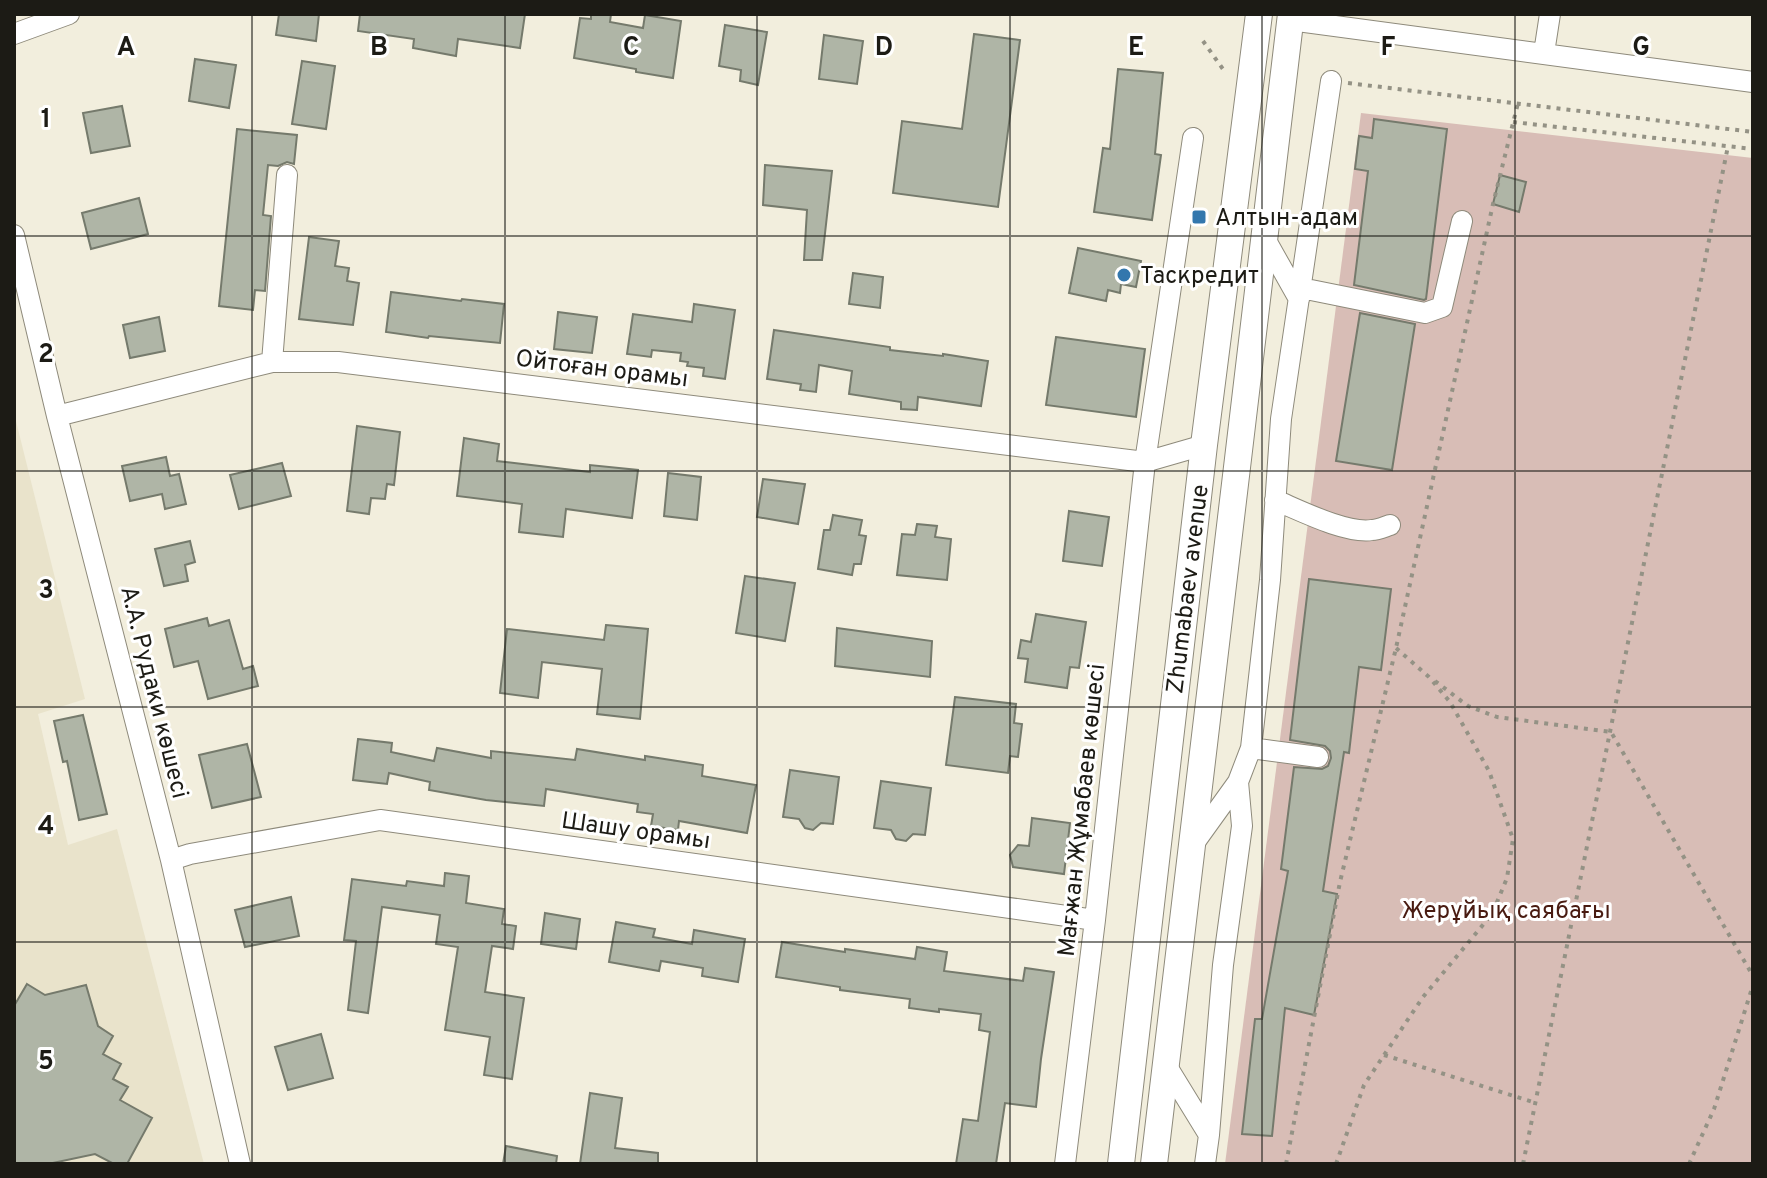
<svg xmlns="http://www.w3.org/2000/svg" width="1767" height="1178" font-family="Overpass,sans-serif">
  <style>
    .built { fill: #e9e3cb }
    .green { fill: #d8bdb6 }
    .building { fill: #afb5a6; stroke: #757a6c; stroke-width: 2 }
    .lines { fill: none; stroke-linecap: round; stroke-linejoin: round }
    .minor-casing { stroke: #8e8a7b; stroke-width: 22 }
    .major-casing { stroke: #8e8a7b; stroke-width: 28 }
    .path { stroke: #949285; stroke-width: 4; stroke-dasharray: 4 6; stroke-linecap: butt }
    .minor { stroke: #fff; stroke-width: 20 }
    .major { stroke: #fff; stroke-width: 26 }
    .grid { fill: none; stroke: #1c1b15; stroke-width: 2; stroke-opacity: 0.55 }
    .poi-dot { fill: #3377ad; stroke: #fff; stroke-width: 3 }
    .labels { text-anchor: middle; stroke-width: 6; stroke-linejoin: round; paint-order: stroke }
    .poi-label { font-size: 24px; fill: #1c1b15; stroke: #fff; text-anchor: start }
    .street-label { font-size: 24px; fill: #1c1b15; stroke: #fff }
    .park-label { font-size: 24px; fill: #491b11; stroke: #fff }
    .grid-label { font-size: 26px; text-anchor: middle; font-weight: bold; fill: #1c1b15; stroke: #fff; stroke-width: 6; stroke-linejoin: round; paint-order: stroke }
  </style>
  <rect width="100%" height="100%" fill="#f2eedd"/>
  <!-- built -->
  <path class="built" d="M14 413 85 699 38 714 68 845 117 829 204 1164H14Z"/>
  <!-- green -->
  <path class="green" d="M1361 113 1753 158V1164H1225Z"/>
  <!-- building -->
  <path class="building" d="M279 14H319L316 41 276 35Z
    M360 14H525L520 48 458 39 456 56 413 48 414 39 358 31Z
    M591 14H611L610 22 643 28 645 15 681 21 673 78 636 72V69L574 58 580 18 591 19Z
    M725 25 767 32 758 85 740 81 741 70 719 66Z
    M974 34 1020 40 998 207 893 193 902 121 962 129Z
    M824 35 863 41 857 84 819 79Z
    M195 59 236 65 229 108 189 101Z
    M302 61 335 66 326 129 292 124Z
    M1118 69 1163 73 1155 154 1161 155 1152 220 1094 212 1103 148 1110 149Z
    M122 106 130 146 91 153 83 113Z
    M1374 119 1447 129 1426 299 1424 300 1354 285 1368 171 1355 169 1359 136 1372 138Z
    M237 129 297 135 294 164 287 162 278 166 268 165 263 215 271 216 265 291 255 290 253 310 219 306Z
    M765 165 832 171 822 260H804L807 210 763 205Z
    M1500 175 1526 182 1519 212 1493 204Z
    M139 198 148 234 91 249 82 213Z
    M309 237 339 241 335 266 349 268 347 281 359 283 353 325 299 319Z
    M1078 248 1141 261 1136 287 1121 284 1120 293 1108 290 1106 301 1069 293Z
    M853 273 883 277 880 308 849 304Z
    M391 292 461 301 462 299 504 304 500 343 429 336 428 338 386 332Z
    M694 304 735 310 725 379 703 376 704 368 687 366 688 362 680 361 681 353 652 350 651 357 627 354 633 314 692 322Z
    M558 312 597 317 592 353 554 349Z
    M1360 313 1415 324 1392 470 1336 461Z
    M159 317 165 351 130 358 123 325Z
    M774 330 890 347V350L943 356V354L988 361 981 406 918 397 917 410 901 409V402L849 394 852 371 819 365 816 392 800 390 801 384 767 379Z
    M1056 337 1145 349 1136 417 1046 405Z
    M357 426 400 432 394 485 387 484 385 499 371 498 369 514 347 511Z
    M464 438 499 444 497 461 590 472V465L638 470 632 518 566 509 563 537 519 532 522 504 457 496Z
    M166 457 170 476 179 474 186 504 165 509 162 494 130 501 122 466Z
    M282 463 291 496 239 509 230 475Z
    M668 473 701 477 697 520 664 516Z
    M763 479 805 484 798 524 757 517Z
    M1069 511 1109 517 1102 566 1063 561Z
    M833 515 862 520 859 535 866 536 861 564H854L852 575 818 569 824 530H830Z
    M917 524 937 526 935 537 951 539 947 580 897 575 902 534 915 535Z
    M190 541 195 562 185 565 188 581 164 586 155 549Z
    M745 576 795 583 785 641 736 633Z
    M1309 579 1391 589 1381 670 1359 667 1349 753 1344 752 1323 891 1337 894 1314 1015 1285 1008 1272 1136 1242 1134 1255 1019H1262L1288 871 1281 869 1294 767 1322 769 1328 766 1331 758 1330 751 1325 746 1290 740Z
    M1036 614 1086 622 1079 668 1070 667 1067 688 1025 682 1028 659 1018 658 1021 640 1031 642Z
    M207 618 209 626 229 620 243 669 253 666 258 686 208 699 198 661 174 667 165 629Z
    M606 625 648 629 640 719 597 714 602 669 542 662 538 698 500 693 507 629 604 640Z
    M837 628 932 641 930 677 835 666Z
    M955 697 1016 704 1014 723 1022 724 1018 757 1010 756 1008 773 946 765Z
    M83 715 107 814 79 820 67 761 63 762 54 721Z
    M358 739 392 743 391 752 434 761 437 748 491 758V751L575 760 577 749 645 760V756L703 765 702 776 756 785 747 833 679 821 678 830 651 826 653 814 637 812 638 804 546 789 544 806 486 800 429 790 430 782 389 773 387 784 353 780Z
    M247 744 261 797 212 808 199 755Z
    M790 770 839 777 833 824 821 823 813 830 805 828 799 819 783 817Z
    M881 781 931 788 925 835 913 834 906 841 896 839 891 830 874 828Z
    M1032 818 1070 823 1064 874 1013 867 1010 855 1018 845 1029 846Z
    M445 873 469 876 466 903 504 909 502 924 516 926 513 949 492 946 485 992 524 998 512 1079 484 1075 490 1037 445 1030 458 947 436 944 440 915 382 907 368 1013 348 1010 356 941 344 940 352 879 406 886 407 881 444 886Z
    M291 897 299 936 245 947 235 910Z
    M545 913 580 919 576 949 541 944Z
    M616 922 655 929 653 937 692 944 694 930 745 939 738 982 702 976 703 968 661 961 659 971 609 962Z
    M782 942 845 952V949L915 959 917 947 947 952 944 971 1023 981 1025 968 1054 972 1041 1059 1036 1107 1005 1103 996 1164H956L963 1119 978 1121 990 1032 979 1030 981 1014 939 1009V1012L909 1008 910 999 840 990V987L776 977Z
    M27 984 45 995 86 985 98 1026 113 1036 103 1054 121 1064 113 1079 128 1087 120 1100 152 1118 127 1164H114L95 1154 48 1164H14V1006Z
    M321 1034 333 1078 288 1090 275 1047Z
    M590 1093 622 1098 615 1148 658 1153V1164H580Z
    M506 1146 557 1156 556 1164H503Z"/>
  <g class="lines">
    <defs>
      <path id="minor" d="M1290 20 1753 82
        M14 34 69 14
        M1544 53 1550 14
        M14 235 57 416 171 860 240 1164
        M1264 237 1299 299
        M1301 288 1425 313 1442 307 1462 221
        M272 362 287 175
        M57 416 272 362H338L1145 462 1204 445
        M1275 500C1299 510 1346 534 1372 530 1378 530 1384 527 1390 525
        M1318 757 1251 748 1270 580 1281 419 1331 81
        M1192 846 1238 782 1251 748
        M171 860 190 854 380 820 1095 920
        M1166 1065 1209 1135 1205 1164
        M1209 1135 1223 965 1242 826 1238 782
        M1065 1164 1095 920 1145 462 1193 138"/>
      <path id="major" d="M1121 1164 1204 445 1259 14
        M1154 1164 1291 14"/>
    </defs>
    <!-- minor casing -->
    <use href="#minor" class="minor-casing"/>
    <!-- major casing -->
    <use href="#major" class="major-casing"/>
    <!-- path -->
    <path class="path" d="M1203 41 1225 72
      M1348 83 1753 132
      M1513 122 1753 149
      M1435 681 1468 706 1497 717 1611 732 1753 976
      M1384 1055 1536 1103
      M1286 1164 1340 882 1396 648 1493 204 1518 103
      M1336 1164 1364 1085 1423 997 1492 914 1507 878 1513 839 1489 771 1450 702 1429 677 1396 648
      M1523 1164 1728 146
      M1689 1164 1714 1109 1753 985"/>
    <!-- minor -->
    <use href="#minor" class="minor"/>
    <!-- major -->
    <use href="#major" class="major"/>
  </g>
  <!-- grid -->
  <path class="grid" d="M252 14V1164M505 14V1164M757 14V1164M1010 14V1164M1262 14V1164M1515 14V1164M14 236H1753M14 471H1753M14 707H1753M14 942H1753"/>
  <!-- markers -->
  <g class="poi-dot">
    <rect x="1191" y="209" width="16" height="16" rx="4"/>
    <circle cx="1124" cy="275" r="8"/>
  </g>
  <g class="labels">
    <!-- poi labels -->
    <g class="poi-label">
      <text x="1215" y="225">Алтын-адам</text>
      <text x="1140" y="283">Таскредит</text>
    </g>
    <!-- street labels -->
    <g class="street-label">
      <text transform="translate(602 368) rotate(7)" y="8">Ойтоған орамы</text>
      <text transform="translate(1187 589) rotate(-83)" y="8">Zhumabaev avenue</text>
      <text transform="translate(155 692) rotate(76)" y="8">А.А. Рудаки көшесі</text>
      <text transform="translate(1081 810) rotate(-84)" y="8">Мағжан Жұмабаев көшесі</text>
      <text transform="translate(636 830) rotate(8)" y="8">Шашу орамы</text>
    </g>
    <!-- park labels -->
    <g class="park-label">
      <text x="1506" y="918">Жерұйық саябағы</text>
    </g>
  </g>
  <g class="grid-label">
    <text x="126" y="55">A</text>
    <text x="379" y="55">B</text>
    <text x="631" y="55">C</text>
    <text x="884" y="55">D</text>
    <text x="1136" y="55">E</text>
    <text x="1388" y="55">F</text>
    <text x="1641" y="55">G</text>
    <text x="46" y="127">1</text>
    <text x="46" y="362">2</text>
    <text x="46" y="598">3</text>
    <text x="46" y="834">4</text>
    <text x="46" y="1069">5</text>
  </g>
  <!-- border -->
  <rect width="1767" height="1178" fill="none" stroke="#1c1b15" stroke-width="32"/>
</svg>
